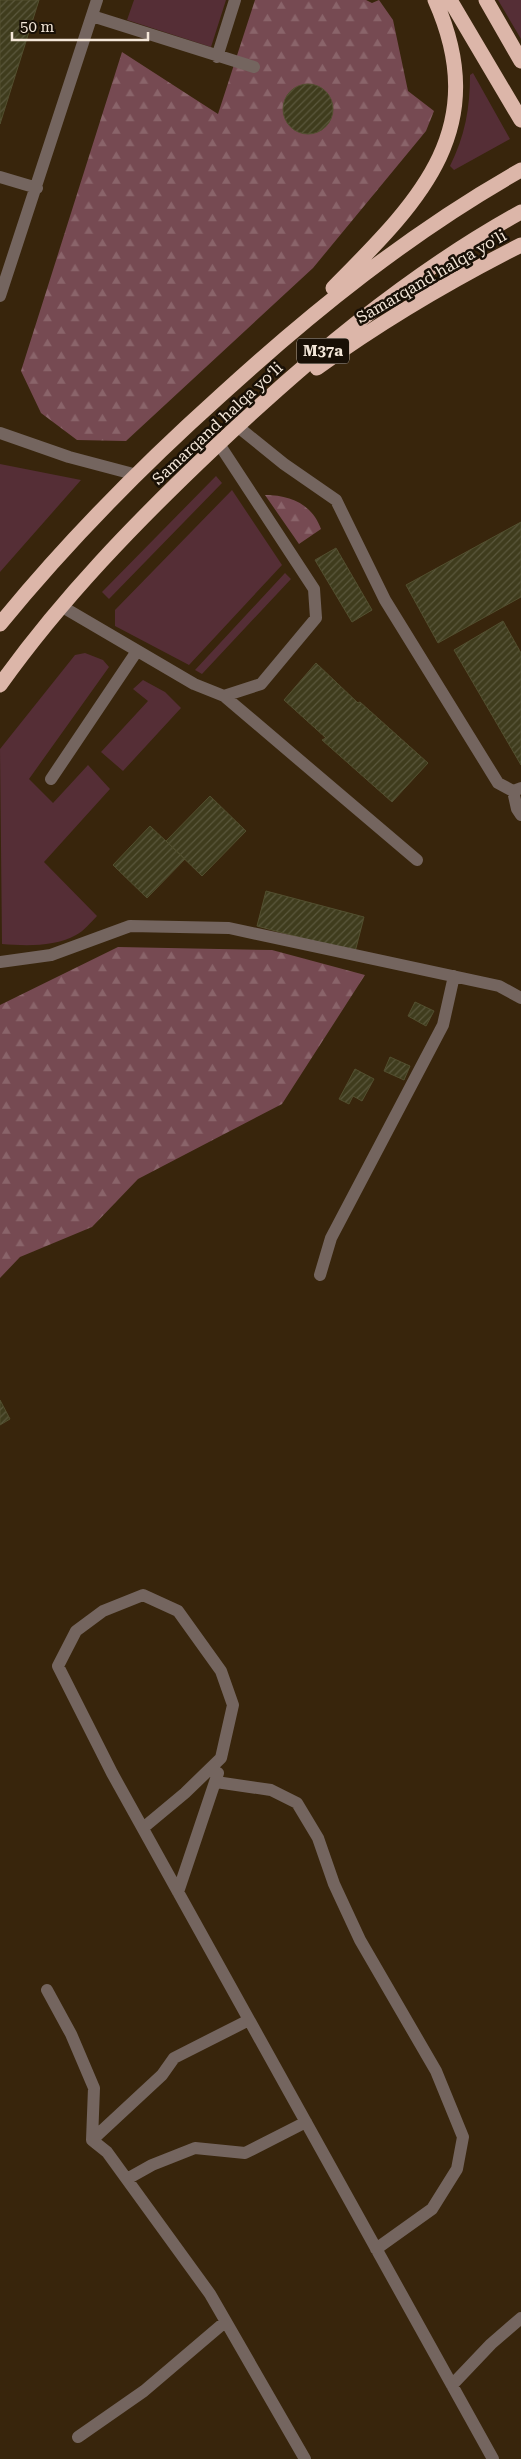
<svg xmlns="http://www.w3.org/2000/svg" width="521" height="2459" font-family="'Roboto Serif',serif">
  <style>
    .green { fill: #552e36 }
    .forest { fill: url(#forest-firs) }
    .building { fill: url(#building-hatch); stroke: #524f2f }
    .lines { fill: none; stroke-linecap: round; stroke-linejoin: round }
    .minor { stroke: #74655f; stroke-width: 12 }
    .highway { stroke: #dcb6a9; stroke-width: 15 }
    .labels { text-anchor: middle; stroke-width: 5; stroke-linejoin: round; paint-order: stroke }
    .shield { fill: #191006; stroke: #b2a69a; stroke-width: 1 }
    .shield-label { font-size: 15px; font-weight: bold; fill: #f4e7d9 }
    .street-label { font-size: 16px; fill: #f4e7d9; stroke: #191006 }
  </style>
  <defs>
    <pattern id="forest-firs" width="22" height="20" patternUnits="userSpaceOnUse" patternTransform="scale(1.25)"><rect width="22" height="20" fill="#764a52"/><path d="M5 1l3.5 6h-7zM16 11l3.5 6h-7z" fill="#8a646a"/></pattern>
    <pattern id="building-hatch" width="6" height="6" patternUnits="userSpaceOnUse" patternTransform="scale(1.25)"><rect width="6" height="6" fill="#3f3c1d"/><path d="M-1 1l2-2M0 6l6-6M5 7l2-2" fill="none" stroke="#5b583d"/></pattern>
  </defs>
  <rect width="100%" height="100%" fill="#38250c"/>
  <!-- green -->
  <path class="green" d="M134 0H226L211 47 127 20Z
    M498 0H521V39Z
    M473 73 510 139 454 170 450 166C465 136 470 108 470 75Z
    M0 464 81 480 0 572Z
    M216 476 222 483 109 599 102 592Z
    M232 490 282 565 189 665 115 626V610Z
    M285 573 291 579 202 674 195 670Z
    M85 653 103 660 109 667 29 779 53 803 88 765 110 789 44 862 97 916C91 922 84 931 76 935 55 947 25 946 2 944L0 749 75 655Z
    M143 680 165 692 181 708 123 771 101 752 148 701 133 689Z"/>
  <!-- forest -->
  <path class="forest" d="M255 0H366L372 3 379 0 393 20 408 91 434 111 426 131 313 268 126 441 77 440 41 413 21 371 122 52 218 114Z
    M265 495C290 495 312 504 321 529L299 544Z
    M118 947 272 950 365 975 282 1104 138 1179 92 1227 20 1257 0 1278V1005Z"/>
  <!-- building -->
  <path class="building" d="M0 0H39L0 124Z
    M283 109a25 25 0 1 1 50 0a25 25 0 1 1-50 0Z
    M521 522V597L438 643 406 585Z
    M336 548 372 610 352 622 315 560Z
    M503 621 521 653V765L454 650Z
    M316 663 358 703 360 702 428 763 392 802 322 740 326 738 284 700Z
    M210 796 246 831 202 876 166 841Z
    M150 826 185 859 147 898 113 865Z
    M266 891 364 917 355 952 257 926Z
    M415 1002 434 1011 426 1026 408 1016Z
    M390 1057 410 1066 404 1080 384 1071Z
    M355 1069 374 1079 362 1101 353 1096 349 1104 339 1099Z
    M0 1400 10 1419 0 1425Z"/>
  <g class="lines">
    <!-- minor -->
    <path class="minor" d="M92 16 254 67
      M217 57 235 0
      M0 177 37 188
      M0 296 97 0
      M237 426 284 464 336 500 385 600 498 783 513 791 521 788
      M0 433 69 457 137 475
      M61 606 194 684 224 696 261 684 316 618 314 589 219 444
      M224 696 417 860
      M51 779 137 651
      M513 791 517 809 521 815
      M0 962 51 955 130 926 229 928 499 986 521 998
      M320 1275 331 1238 443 1025 454 976
      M216 1782 271 1790 297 1803 318 1838 334 1884 360 1940 436 2071 463 2137 457 2169 432 2209 376 2249
      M143 1828 185 1793 221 1758 233 1705 221 1671 178 1611 143 1595 103 1611 76 1631 58 1666 112 1773 493 2459
      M178 1892 218 1773
      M47 1990 71 2034 94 2088 92 2140 107 2152 210 2294 305 2459
      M92 2140 162 2075 174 2058 249 2020
      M127 2179 152 2165 195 2148 245 2153 306 2122
      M452 2385 491 2344 521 2318
      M78 2437 144 2391 225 2322"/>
    <!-- highway -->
    <path class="highway" d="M450 0 521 120
      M486 0 521 61
      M333 288C419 201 493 130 435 0
      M317 368C382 321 450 281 521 245
      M0 624C67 542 141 467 220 396 313 311 411 232 521 170
      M0 685C62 598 136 522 213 449 307 360 407 275 521 212"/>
  </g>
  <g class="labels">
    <!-- shield labels -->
    <rect class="shield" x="297" y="338.5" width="52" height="25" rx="4"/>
    <g class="shield-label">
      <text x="323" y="356">M37a</text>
    </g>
    <!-- street labels -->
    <g class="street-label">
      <text transform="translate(431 276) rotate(-30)" y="6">Samarqand halqa yo'li</text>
      <text transform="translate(217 423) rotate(-43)" y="6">Samarqand halqa yoʻli</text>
    </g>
  </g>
  <!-- scale -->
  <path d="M12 32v8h136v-8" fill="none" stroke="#f4e7d9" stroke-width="2.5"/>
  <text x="20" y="32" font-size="15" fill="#f4e7d9" stroke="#191006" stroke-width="4" paint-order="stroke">50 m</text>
</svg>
